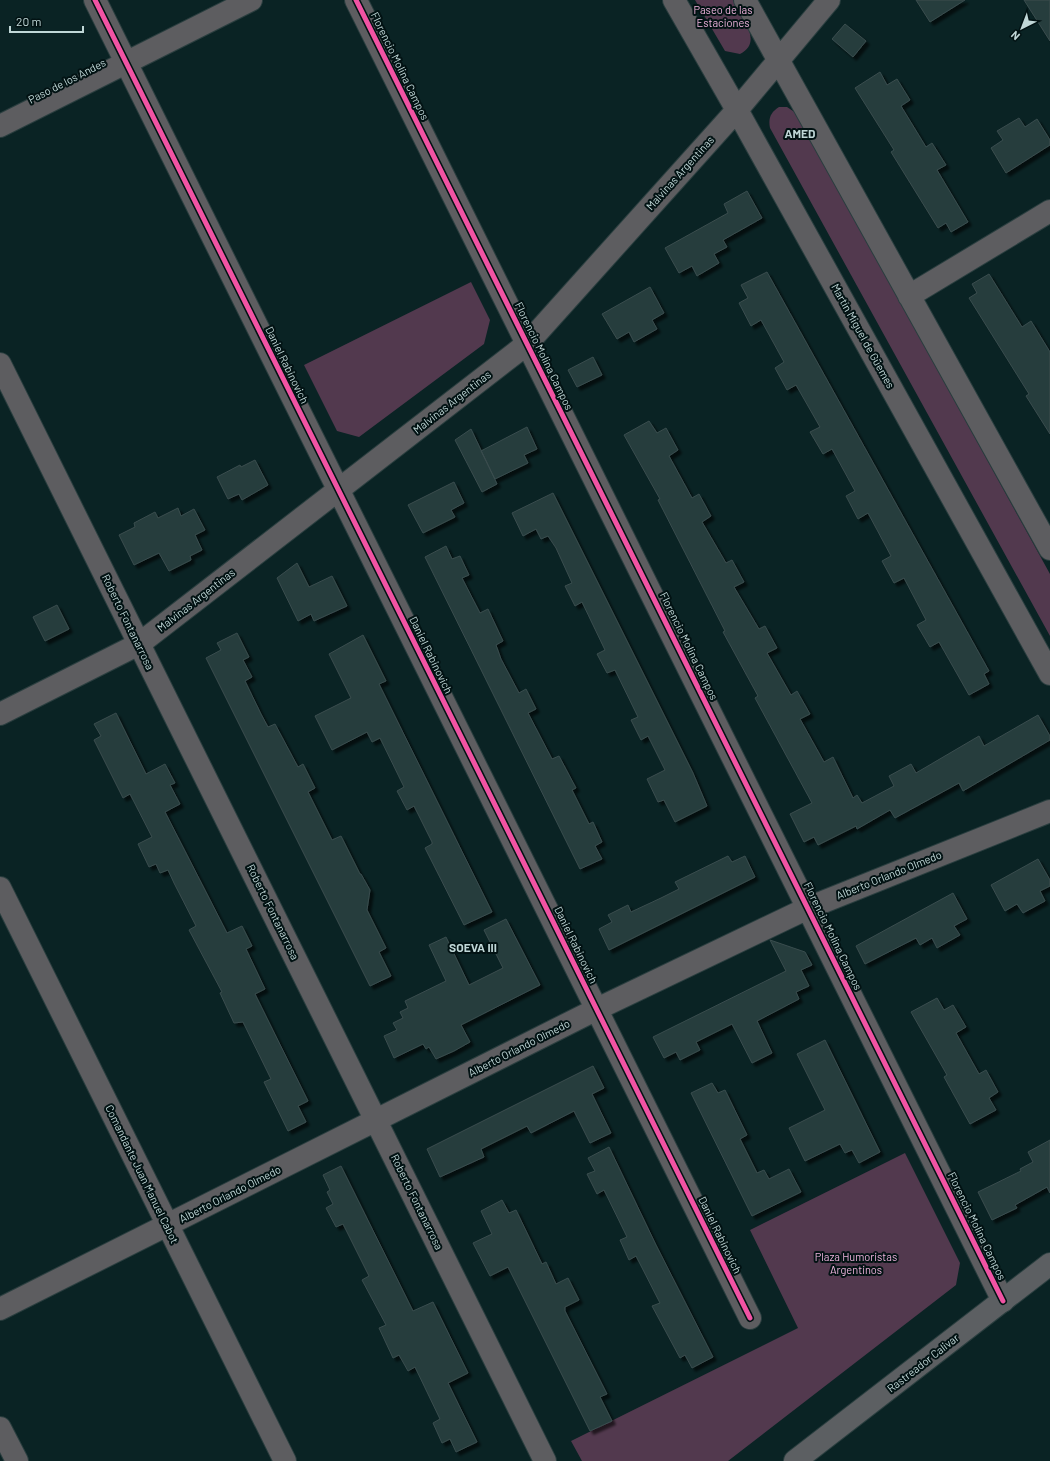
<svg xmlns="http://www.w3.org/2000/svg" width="1050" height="1461" font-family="Barlow,sans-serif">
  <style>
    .green { fill: #52394e }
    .building { fill: #263c3d; stroke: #3a4d4e; filter: url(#shadow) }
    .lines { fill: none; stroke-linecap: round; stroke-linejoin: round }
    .street-casing { stroke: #2a3e3f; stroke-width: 24 }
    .secondary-casing { stroke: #2a3e3f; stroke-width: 24 }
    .street { stroke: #5d5d60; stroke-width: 22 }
    .secondary { stroke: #5c5f62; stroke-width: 22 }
    .cycleway-casing { stroke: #021213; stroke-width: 8 }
    .cycleway { stroke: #f153a3; stroke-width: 5 }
    .labels { text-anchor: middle; stroke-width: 4; stroke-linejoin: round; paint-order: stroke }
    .park-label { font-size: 11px; fill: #efb3dd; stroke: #021213 }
    .street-label { font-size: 11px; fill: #c0d7d7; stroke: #021213 }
    .neighbourhood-label { font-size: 12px; font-weight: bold; fill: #c0d7d7; stroke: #021213 }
  </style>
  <defs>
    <filter id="shadow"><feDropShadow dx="3.5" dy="3.5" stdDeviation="1" flood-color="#0009"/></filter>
  </defs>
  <rect width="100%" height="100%" fill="#0a2324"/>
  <!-- green -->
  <path class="green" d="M695 0H733C741 16 764 42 740 54L725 51Z
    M779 107H787L796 113 1050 574V636L770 128C768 118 771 112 779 107Z
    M471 282 490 320 484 344 359 437 337 431 304 365Z
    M905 1153 960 1263 956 1285 728 1461H582L571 1441 798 1328 750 1230Z"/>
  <!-- building -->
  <path class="building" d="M916 0H965L930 22Z
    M1024 0H1050V41Z
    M845 24 866 41 853 57 832 39Z
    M880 72 887 85 897 79 910 100 901 106 926 147 932 143 946 165 937 170 968 222 951 232 946 223 938 228 891 152 894 150 855 88Z
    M1019 118 1025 127 1037 119 1050 140V145L1006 173 991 148 1003 140 997 131Z
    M747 191 762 218 723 240 727 247 714 254 719 263 697 276 692 266 679 273 665 248 728 213 724 204Z
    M767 272 989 671 984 674 989 684 969 695 939 642 930 647 917 625 926 620 904 578 894 583 882 561 891 556 868 513 858 519 846 496 855 491 832 449 823 454 810 432 820 427 796 385 787 390 775 368 784 362 761 320 751 326 739 303 748 298 741 285Z
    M989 274 1022 327 1031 321 1050 352V434L1026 396 1029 394 969 298 977 293 972 284Z
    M650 287 664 313 652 320 657 329 634 342 629 332 617 339 602 314Z
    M593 357 602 375 577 387 568 370Z
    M649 421 657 433 666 428 678 450 669 456 692 498 699 494 711 516 702 522 726 563 732 560 744 582 734 587 759 629 765 626 777 648 767 653 791 695 797 691 810 714 800 719 824 762 833 757 853 798 857 795 862 803 894 786 889 776 911 764 916 773 979 736 984 746 1038 715 1050 736V740L963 791 959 783 895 818 890 810 857 829 856 826 818 845 814 837 804 842 790 814 812 803 755 698 758 696 723 632 725 631 658 500 660 499 624 435Z
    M527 427 537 449 524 455 528 463 495 479 481 451Z
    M471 429 497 484 482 492 455 440Z
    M255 460 268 485 242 500 239 494 228 499 217 477 240 465 241 467Z
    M454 482 464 503 451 510 455 517 423 533 408 505Z
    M553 493 693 773 707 806 675 822 664 800 658 802 647 779 665 770 648 736 641 740 631 720 638 717 615 670 607 673 597 654 605 650 582 602 575 606 565 586 572 583 556 548 548 536 541 539 536 529 523 536 512 513Z
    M178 508 181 516 194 509 205 530 195 535 202 550 190 556 191 560 169 571 159 553 134 565 119 535 135 527 134 523 155 512 158 518Z
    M446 546 452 559 460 556 469 575 462 578 480 613 488 609 503 641 496 645 501 659 519 693 526 689 536 709 528 713 552 759 559 756 576 788 572 790 589 824 593 822 602 842 595 846 602 859 580 869 425 557Z
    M297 563 309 587 332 576 347 606 314 621 311 614 298 621 277 578Z
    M57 605 69 629 45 641 33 617Z
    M237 633 249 657 243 660 252 677 245 681 261 714 268 727 275 724 298 767 303 764 315 788 308 792 332 840 341 836 360 874H361L370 890 367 910 386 948 379 952 391 976 370 986 206 658 221 650 217 643Z
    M363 635 386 681 379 684 492 912 464 925 425 848 432 844V842L414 806 407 810 397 791 404 787 380 738 372 742 367 732 332 750 315 716 351 698 329 654Z
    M116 713 146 774 165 764 175 783 170 785 180 804 165 812 227 933 242 926 252 946 246 949 265 989 255 994 308 1101 298 1106 306 1122 288 1131 264 1082 271 1079 243 1022 234 1023 220 993 222 992 189 930 196 926 174 883 168 870 160 873 156 864 149 867 138 844 152 837 130 794 123 798 94 740 101 736 94 724Z
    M728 856 732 862 745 856 755 877 609 950 599 929 612 922 608 915 628 905 631 912 661 898 679 889 675 882Z
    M1038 859 1050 880V886L1040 891 1045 901 1023 913 1017 904 1005 911 991 885Z
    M953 893 967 919 954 926 960 935 937 948 932 938 920 945 916 938 865 964 856 946Z
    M506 919 540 985 461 1025 470 1042 454 1051 436 1059 429 1047 426 1049 423 1044 394 1058 384 1036 397 1030 393 1023 403 1018 400 1012 408 1008 405 1001 446 981 429 945 446 937 469 985 503 968 484 930Z
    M770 940 805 952 812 965 801 970 809 986 796 992 799 999 757 1021 772 1053 752 1063 732 1024 696 1042 700 1050 680 1060 676 1052 664 1058 653 1037 786 971Z
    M937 998 944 1010 953 1005 966 1027 956 1033 979 1074 986 1070 998 1092 989 1098 996 1110 970 1124 944 1077 947 1075 911 1012Z
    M825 1040 880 1152 859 1163 852 1150 845 1153 840 1144 805 1161 789 1128 825 1110 797 1054Z
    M593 1066 604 1088 592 1094 611 1133 590 1143 574 1111 531 1133 527 1126 481 1149 484 1157 440 1177 427 1149Z
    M712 1083 718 1093 725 1090 747 1135 740 1139 757 1173 764 1170 769 1179 789 1169 801 1192 752 1216 691 1093Z
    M1050 1140V1193L1047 1187 1015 1205 1017 1208 992 1220 978 1192 1021 1171 1020 1169 1033 1162 1028 1152Z
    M609 1147 656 1245 713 1357 692 1368 685 1355 680 1358 652 1306 660 1303 636 1256 629 1260 620 1240 627 1237 604 1190 597 1194 587 1174 595 1171 588 1158Z
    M341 1166 413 1311 433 1302 468 1373 448 1383 477 1442 456 1452 450 1439 442 1443 433 1423 440 1419 415 1367 408 1371 399 1355 393 1358 379 1328 386 1325 362 1280 369 1276 343 1224 336 1227 326 1208 333 1204 327 1192 330 1190 323 1175Z
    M502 1200 509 1213 516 1210 542 1264 546 1262 556 1284 568 1278 579 1300 565 1307V1311L607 1394 600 1397 612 1421 590 1431 508 1267 490 1276 473 1243 492 1234 481 1211Z"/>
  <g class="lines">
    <defs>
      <path id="street" d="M95 0 750 1318
        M356 0 1003 1301
        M674 0 737 110 1050 674
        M745 0 1050 549
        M0 126 251 0
        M909 296 1050 211
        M0 364 545 1461
        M0 714 139 644 527 344 737 110 829 0
        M0 888 285 1461
        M0 1309 597 1009 808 908 1050 811
        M0 1428 17 1461"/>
      <path id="secondary" d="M795 1461 1050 1264"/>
    </defs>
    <!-- street casing -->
    <use href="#street" class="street-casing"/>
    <!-- secondary casing -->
    <use href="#secondary" class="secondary-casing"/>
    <!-- street -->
    <use href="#street" class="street"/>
    <!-- secondary -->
    <use href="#secondary" class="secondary"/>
    <defs>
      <path id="cycleway" d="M95 0 750 1318
        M356 0 1003 1301"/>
    </defs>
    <!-- cycleway casing -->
    <use href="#cycleway" class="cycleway-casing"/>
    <!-- cycleway -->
    <use href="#cycleway" class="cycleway"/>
  </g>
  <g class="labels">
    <!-- park labels -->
    <g class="park-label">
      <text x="723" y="14">Paseo de las<tspan x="723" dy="13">Estaciones</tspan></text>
      <text x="856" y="1261">Plaza Humoristas<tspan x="856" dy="13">Argentinos</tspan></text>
    </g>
    <!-- street labels -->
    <g class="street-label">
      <text transform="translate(400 66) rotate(64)" y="4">Florencio Molina Campos</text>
      <text transform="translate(67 81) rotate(-27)" y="4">Paso de los Andes</text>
      <text transform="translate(680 173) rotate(-48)" y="4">Malvinas Argentinas</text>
      <text transform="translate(863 336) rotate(61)" y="4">Martín Miguel de Güemes</text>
      <text transform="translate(544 356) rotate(64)" y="4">Florencio Molina Campos</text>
      <text transform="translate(287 365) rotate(64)" y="4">Daniel Rabinovich</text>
      <text transform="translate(452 402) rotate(-38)" y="4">Malvinas Argentinas</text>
      <text transform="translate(196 600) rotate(-38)" y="4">Malvinas Argentinas</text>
      <text transform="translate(128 622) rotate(64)" y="4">Roberto Fontanarrosa</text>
      <text transform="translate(689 646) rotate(64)" y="4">Florencio Molina Campos</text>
      <text transform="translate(431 655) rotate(64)" y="4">Daniel Rabinovich</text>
      <text transform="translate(889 875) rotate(-22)" y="4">Alberto Orlando Olmedo</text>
      <text transform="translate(273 912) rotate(64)" y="4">Roberto Fontanarrosa</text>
      <text transform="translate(833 936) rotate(64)" y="4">Florencio Molina Campos</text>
      <text transform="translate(576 945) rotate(64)" y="4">Daniel Rabinovich</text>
      <text transform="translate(519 1048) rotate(-27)" y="4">Alberto Orlando Olmedo</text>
      <text transform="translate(142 1174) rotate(64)" y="4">Comandante Juan Manuel Cabot</text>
      <text transform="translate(230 1194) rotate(-27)" y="4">Alberto Orlando Olmedo</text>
      <text transform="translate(417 1202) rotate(64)" y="4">Roberto Fontanarrosa</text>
      <text transform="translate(977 1226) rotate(64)" y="4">Florencio Molina Campos</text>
      <text transform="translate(720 1235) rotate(64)" y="4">Daniel Rabinovich</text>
      <text transform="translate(923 1363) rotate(-38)" y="4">Rastreador Calivar</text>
    </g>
    <!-- neighbourhood labels -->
    <g class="neighbourhood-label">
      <text x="800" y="138">AMED</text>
      <text x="473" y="952">SOEVA III</text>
    </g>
  </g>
  <!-- north arrow -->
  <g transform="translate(1022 28) rotate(222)" stroke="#021213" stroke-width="3" paint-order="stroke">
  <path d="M0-3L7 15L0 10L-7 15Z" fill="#c0d7d7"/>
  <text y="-6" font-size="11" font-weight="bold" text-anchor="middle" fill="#c0d7d7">N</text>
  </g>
  <!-- scale -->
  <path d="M10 26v6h73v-6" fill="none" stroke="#c0d7d7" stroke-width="2"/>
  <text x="16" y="26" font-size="12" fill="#c0d7d7" stroke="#021213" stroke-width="3" paint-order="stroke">20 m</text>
</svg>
